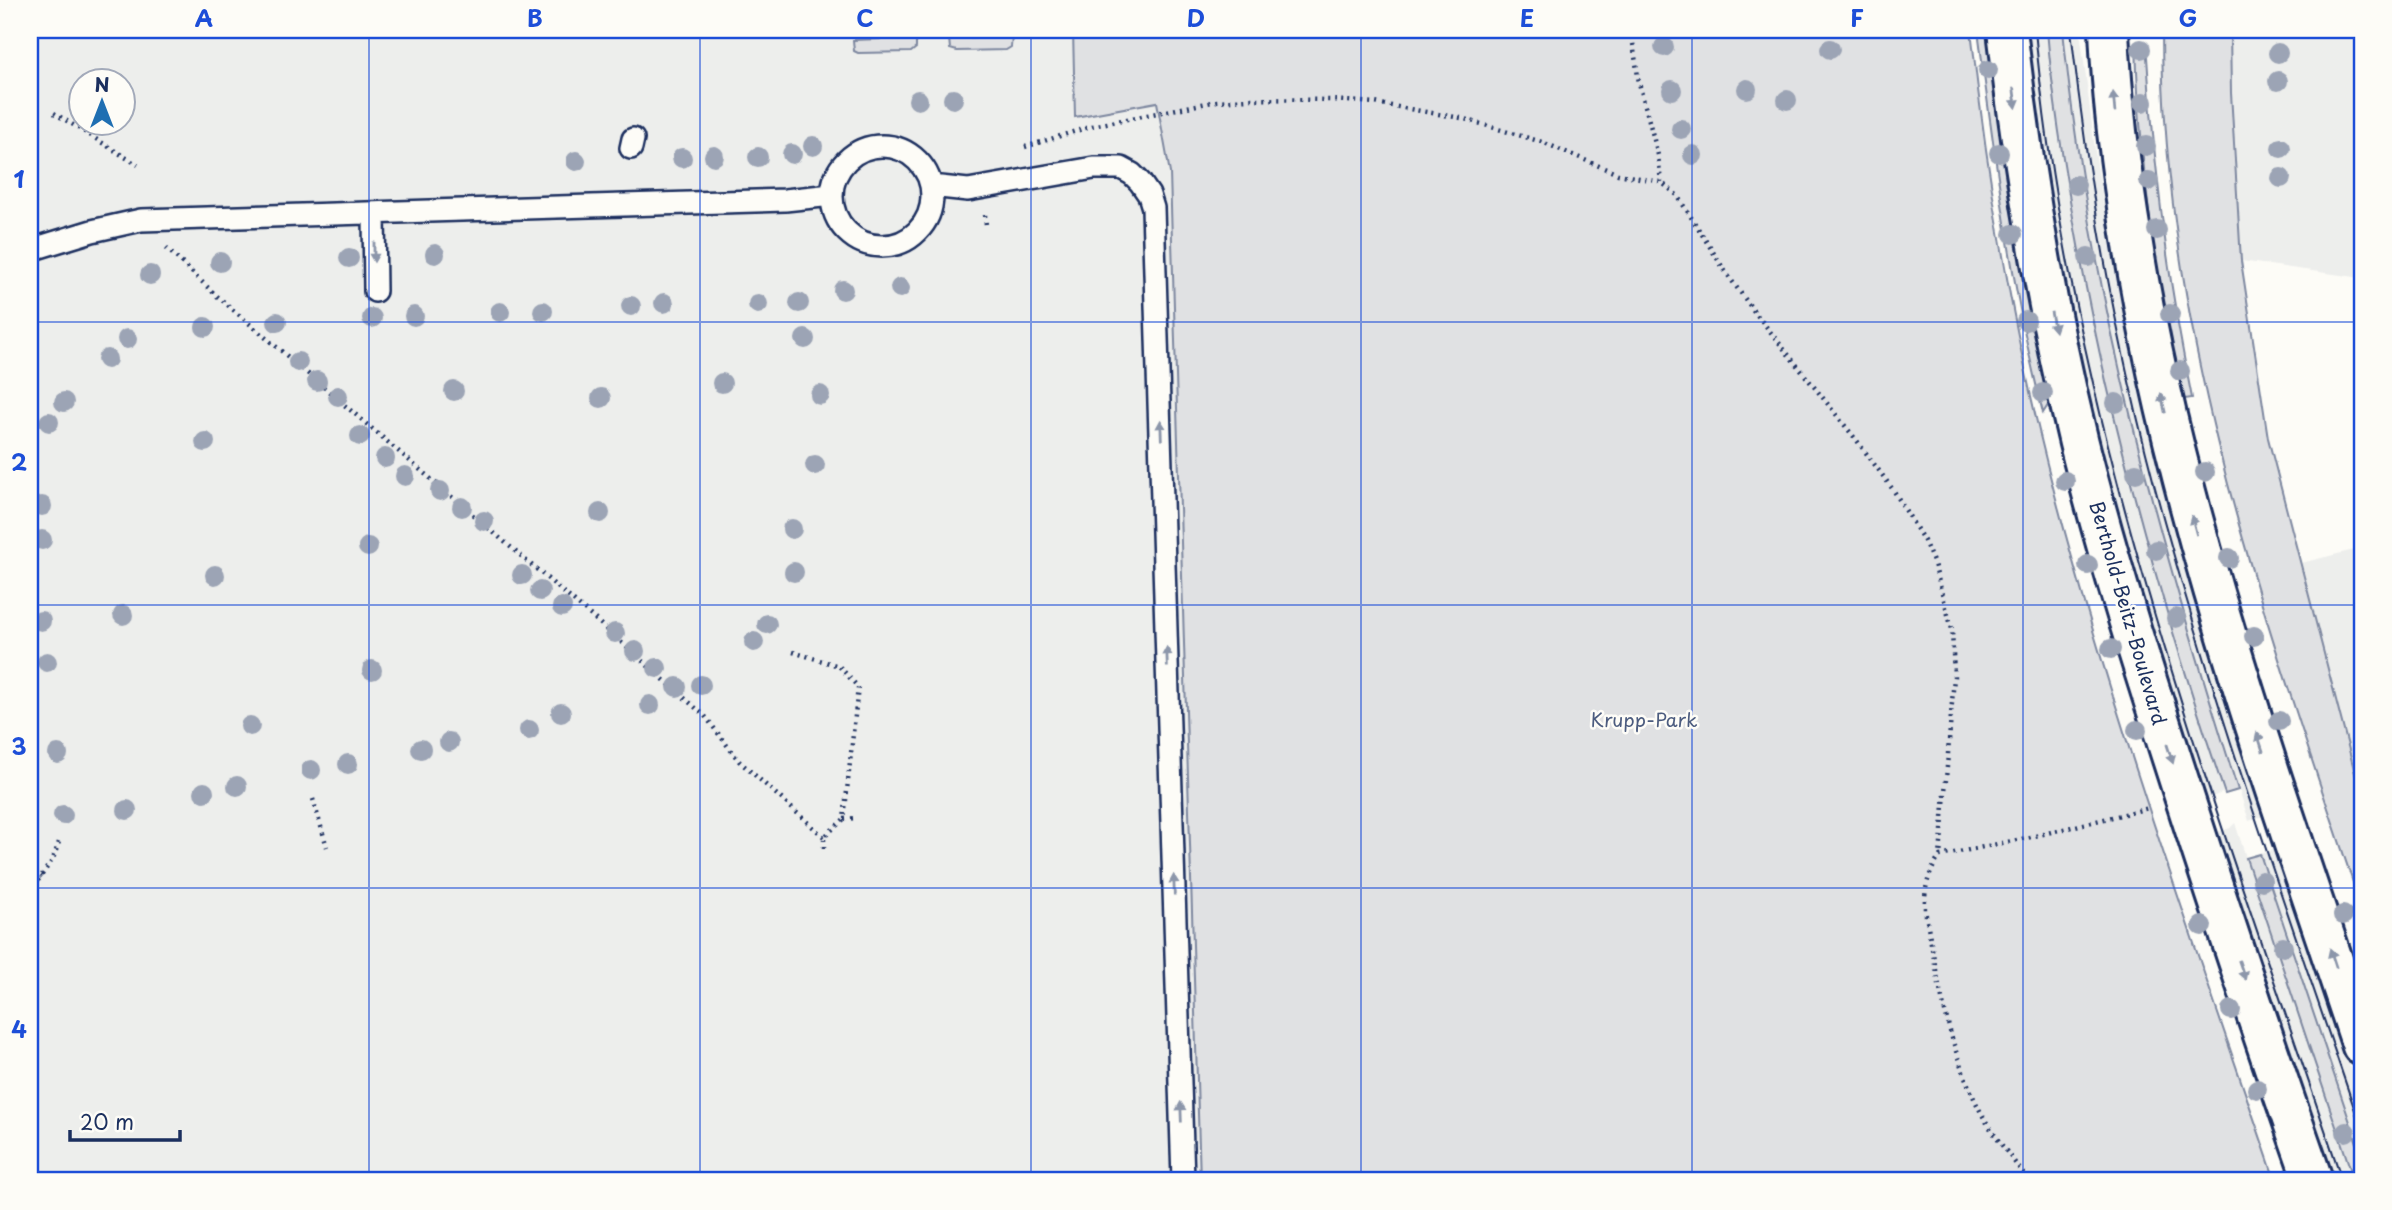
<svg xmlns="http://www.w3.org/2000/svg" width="2392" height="1210" font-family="'Playpen Sans',sans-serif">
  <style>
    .built { fill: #edeeec; fill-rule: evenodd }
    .green { fill: #e0e1e3; stroke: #7e88a0; stroke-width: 2 }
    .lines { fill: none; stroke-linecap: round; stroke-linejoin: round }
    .service-casing { stroke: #1b2f5e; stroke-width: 26 }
    .secondary-casing { stroke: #1b2f5e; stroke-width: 44 }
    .path { stroke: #1b2f5e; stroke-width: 4.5; stroke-dasharray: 2 5; stroke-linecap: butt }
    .service { stroke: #fdfcf7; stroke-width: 21 }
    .secondary { stroke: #fdfcf7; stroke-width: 38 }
    .tram { stroke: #1b2f5e; stroke-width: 2 }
    .tree { fill: #9ca4b5 }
    .oneway { fill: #8c96aa }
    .grid { fill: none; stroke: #1d4ed8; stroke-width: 2; stroke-opacity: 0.55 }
    .labels { text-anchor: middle; stroke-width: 5; stroke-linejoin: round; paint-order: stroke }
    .street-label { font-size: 19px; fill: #1b2f5e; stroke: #fdfcf7 }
    .park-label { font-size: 19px; fill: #4c5c7f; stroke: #fdfcf7 }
    .neatline { fill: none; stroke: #1d4ed8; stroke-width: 2.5 }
    .grid-label { font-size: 23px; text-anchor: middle; font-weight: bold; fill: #1d4ed8 }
  </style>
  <rect width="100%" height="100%" fill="#fdfcf7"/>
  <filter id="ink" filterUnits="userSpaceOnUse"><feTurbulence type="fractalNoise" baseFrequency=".0143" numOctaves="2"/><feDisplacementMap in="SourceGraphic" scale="14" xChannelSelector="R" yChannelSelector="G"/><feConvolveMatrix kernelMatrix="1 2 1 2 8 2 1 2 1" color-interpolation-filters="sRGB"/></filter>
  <g filter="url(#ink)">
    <!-- built -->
    <path class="built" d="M30 30H1073L1076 117 1158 102 1170 173 1200 1180H30ZM80 80H122V122H80Z
      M2026 30H2047L2074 220 2111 407 2151 557 2224 792 2205 800 2136 580 2089 403 2047 188Z
      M2063 30H2080L2096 158 2111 248 2127 334 2154 451 2190 581 2265 815 2249 821 2175 589 2125 400 2092 231 2078 148Z
      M2230 30H2362V278L2241 261 2231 93Z
      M2362 548V800L2301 563Z
      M2235 823 2258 895 2354 1180H2333L2216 833 2230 828Z
      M2276 849 2362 1104V1158L2260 854Z"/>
    <!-- green -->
    <path class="green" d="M880 30H888V39L916 38V48L911 52 858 53 854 51 853 40 880 39Z
      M976 30H984V36H1012L1011 47 1006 50 957 51 950 49 949 38 976 37Z
      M1073 30H1971C1988 186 2015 343 2055 495 2116 727 2198 954 2275 1180H1200L1170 173 1157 102 1075 117Z
      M1978 30H1989L2050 402 2043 413C2011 287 1995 158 1978 30Z
      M2047 30H2063C2089 294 2158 538 2238 790L2225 794C2165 618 2114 439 2080 256 2066 181 2053 105 2047 30Z
      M2162 30H2230L2231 93 2241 261 2268 438 2362 800V909C2266 624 2162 334 2162 30Z
      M2136 42H2146C2153 165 2167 277 2192 398L2185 399 2181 395C2155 279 2139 161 2136 42Z
      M2260 854 2362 1158V1180H2354L2246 858Z"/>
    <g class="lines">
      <defs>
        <path id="service" d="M832 196a50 50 0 1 1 100 0a50 50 0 1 1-100 0Z
          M631 148 633 139
          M931 186 968 190 1094 168H1121L1132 174 1140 182 1149 195 1153 208 1183 1180
          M374 213 375 291
          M30 250 92 231 141 220 785 200 832 195"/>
        <path id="secondary" d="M2007 30C2023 169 2046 307 2079 443 2109 564 2147 681 2185 799 2226 927 2269 1054 2313 1180
          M2109 30C2112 102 2121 173 2133 245 2177 520 2274 782 2362 1046"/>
      </defs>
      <!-- service casing -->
      <use href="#service" class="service-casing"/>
      <!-- secondary casing -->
      <use href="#secondary" class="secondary-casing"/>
      <!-- path -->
      <path class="path" d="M1631 30 1639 83 1658 155 1661 182
        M54 113 138 165
        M1025 147 1092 126 1217 101 1248 99 1332 100 1375 103 1461 118 1542 142 1618 174 1661 182 1677 195 1727 274 1753 310 1858 442 1894 491 1924 541 1934 564 1952 629 1954 677 1940 856
        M985 215 986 225
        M166 248 217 296 597 621 705 716 739 761 824 837
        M793 652 839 666 858 687 844 819 824 837V850
        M313 799 327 847
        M844 819 857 818
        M30 867 42 877
        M30 892 53 859 59 842
        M2028 1180C2013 1160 1997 1140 1984 1118 1949 1054 1938 981 1925 910 1924 888 1928 874 1940 856L2031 837 2149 808"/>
      <!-- service -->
      <use href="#service" class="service"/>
      <!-- secondary -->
      <use href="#secondary" class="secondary"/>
      <!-- tram -->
      <path class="tram" d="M2035 30C2070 428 2216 805 2342 1180
        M2071 30C2090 203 2122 375 2170 542 2226 741 2296 936 2362 1131"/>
    </g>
    <!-- trees -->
    <g class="tree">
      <circle cx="1664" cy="47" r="10"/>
      <circle cx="1830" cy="49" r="10"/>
      <circle cx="2141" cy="49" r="10"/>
      <circle cx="2278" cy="53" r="10"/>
      <circle cx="1988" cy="70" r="10"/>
      <circle cx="2278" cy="81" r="10"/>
      <circle cx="1747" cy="89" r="10"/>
      <circle cx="1672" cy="90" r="10"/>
      <circle cx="953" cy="99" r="10"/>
      <circle cx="918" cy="100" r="10"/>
      <circle cx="1787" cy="100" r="10"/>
      <circle cx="2143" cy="102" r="10"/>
      <circle cx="1681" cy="129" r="10"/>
      <circle cx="813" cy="146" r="10"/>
      <circle cx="2146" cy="146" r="10"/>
      <circle cx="2281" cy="148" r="10"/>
      <circle cx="1999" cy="153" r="10"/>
      <circle cx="792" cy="154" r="10"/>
      <circle cx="1693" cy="155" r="10"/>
      <circle cx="714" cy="156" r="10"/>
      <circle cx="758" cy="157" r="10"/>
      <circle cx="682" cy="158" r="10"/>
      <circle cx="576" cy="161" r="10"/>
      <circle cx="2281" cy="178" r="10"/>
      <circle cx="2149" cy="181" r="10"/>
      <circle cx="2076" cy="185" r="10"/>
      <circle cx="2157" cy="230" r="10"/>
      <circle cx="2013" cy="234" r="10"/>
      <circle cx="435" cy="254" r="10"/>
      <circle cx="2088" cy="257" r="10"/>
      <circle cx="349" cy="258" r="10"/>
      <circle cx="220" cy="262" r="10"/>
      <circle cx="150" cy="275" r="10"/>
      <circle cx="900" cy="288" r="10"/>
      <circle cx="843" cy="290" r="10"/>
      <circle cx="664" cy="303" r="10"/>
      <circle cx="799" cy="303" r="10"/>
      <circle cx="758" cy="304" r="10"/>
      <circle cx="631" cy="306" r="10"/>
      <circle cx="543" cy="311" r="10"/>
      <circle cx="500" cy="312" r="10"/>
      <circle cx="2170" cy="314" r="10"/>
      <circle cx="414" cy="316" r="10"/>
      <circle cx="372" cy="318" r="10"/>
      <circle cx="2026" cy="321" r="10"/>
      <circle cx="277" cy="322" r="10"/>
      <circle cx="205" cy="327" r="10"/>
      <circle cx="127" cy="339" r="10"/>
      <circle cx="805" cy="339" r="10"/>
      <circle cx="107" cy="359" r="10"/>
      <circle cx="298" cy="362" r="10"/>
      <circle cx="2180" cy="371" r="10"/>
      <circle cx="317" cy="381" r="10"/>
      <circle cx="722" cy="383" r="10"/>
      <circle cx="454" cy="391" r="10"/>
      <circle cx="2043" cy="393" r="10"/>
      <circle cx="820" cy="395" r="10"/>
      <circle cx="338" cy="396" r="10"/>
      <circle cx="601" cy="398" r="10"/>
      <circle cx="64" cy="402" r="10"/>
      <circle cx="2116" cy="403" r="10"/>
      <circle cx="49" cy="422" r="10"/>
      <circle cx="360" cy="436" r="10"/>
      <circle cx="205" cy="442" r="10"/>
      <circle cx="385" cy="458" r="10"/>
      <circle cx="815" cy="465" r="10"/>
      <circle cx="2205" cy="472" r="10"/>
      <circle cx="2136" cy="473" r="10"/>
      <circle cx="405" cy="476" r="10"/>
      <circle cx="2065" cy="481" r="10"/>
      <circle cx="440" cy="491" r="10"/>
      <circle cx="42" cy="506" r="10"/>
      <circle cx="462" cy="507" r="10"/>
      <circle cx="600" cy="513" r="10"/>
      <circle cx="484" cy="521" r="10"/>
      <circle cx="792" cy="529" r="10"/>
      <circle cx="42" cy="540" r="10"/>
      <circle cx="368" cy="547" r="10"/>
      <circle cx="2156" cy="550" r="10"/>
      <circle cx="2229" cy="558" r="10"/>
      <circle cx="2088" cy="565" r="10"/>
      <circle cx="794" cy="572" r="10"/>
      <circle cx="215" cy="575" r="10"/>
      <circle cx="522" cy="575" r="10"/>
      <circle cx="540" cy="591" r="10"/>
      <circle cx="562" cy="607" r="10"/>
      <circle cx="123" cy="615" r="10"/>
      <circle cx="2176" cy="618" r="10"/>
      <circle cx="41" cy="621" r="10"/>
      <circle cx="767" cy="624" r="10"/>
      <circle cx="615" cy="633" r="10"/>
      <circle cx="2254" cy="636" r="10"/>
      <circle cx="754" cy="642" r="10"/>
      <circle cx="2111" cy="649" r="10"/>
      <circle cx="635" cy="651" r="10"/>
      <circle cx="47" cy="662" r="10"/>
      <circle cx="657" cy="668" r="10"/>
      <circle cx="372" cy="670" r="10"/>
      <circle cx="701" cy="685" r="10"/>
      <circle cx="677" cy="687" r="10"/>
      <circle cx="650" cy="705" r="10"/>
      <circle cx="561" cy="713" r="10"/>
      <circle cx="2279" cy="721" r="10"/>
      <circle cx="250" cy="726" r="10"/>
      <circle cx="529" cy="730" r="10"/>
      <circle cx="2137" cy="730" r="10"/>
      <circle cx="449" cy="742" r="10"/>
      <circle cx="421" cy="749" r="10"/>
      <circle cx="58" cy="754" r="10"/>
      <circle cx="348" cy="764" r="10"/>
      <circle cx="311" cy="770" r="10"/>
      <circle cx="237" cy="786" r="10"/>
      <circle cx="204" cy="792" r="10"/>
      <circle cx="127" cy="810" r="10"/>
      <circle cx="63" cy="815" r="10"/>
      <circle cx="2262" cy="881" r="10"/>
      <circle cx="2343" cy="915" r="10"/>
      <circle cx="2202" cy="926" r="10"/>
      <circle cx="2283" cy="947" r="10"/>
      <circle cx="2231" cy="1010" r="10"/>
      <circle cx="2257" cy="1089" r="10"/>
      <circle cx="2346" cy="1132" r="10"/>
    </g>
    <!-- one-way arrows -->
    <defs><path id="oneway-solid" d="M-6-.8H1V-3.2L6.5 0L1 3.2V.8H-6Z" transform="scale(1.75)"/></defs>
    <g class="oneway">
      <use href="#oneway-solid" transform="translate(2015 98) rotate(82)"/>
      <use href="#oneway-solid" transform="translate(2114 102) rotate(-95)"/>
      <use href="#oneway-solid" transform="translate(374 252) rotate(90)"/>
      <use href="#oneway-solid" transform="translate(2053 322) rotate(79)"/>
      <use href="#oneway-solid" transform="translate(2163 403) rotate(-103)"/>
      <use href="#oneway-solid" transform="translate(1161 430) rotate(-92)"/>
      <use href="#oneway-solid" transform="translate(2194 525) rotate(-105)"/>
      <use href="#oneway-solid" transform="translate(1167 657) rotate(-92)"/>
      <use href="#oneway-solid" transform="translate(2260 742) rotate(-108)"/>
      <use href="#oneway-solid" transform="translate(2170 754) rotate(72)"/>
      <use href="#oneway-solid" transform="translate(1174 885) rotate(-92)"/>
      <use href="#oneway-solid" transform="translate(2333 958) rotate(-108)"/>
      <use href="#oneway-solid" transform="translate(2242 970) rotate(71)"/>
      <use href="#oneway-solid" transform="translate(1181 1112) rotate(-92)"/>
    </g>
  </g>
  <!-- grid -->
  <path class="grid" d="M369 30V1180M700 30V1180M1031 30V1180M1361 30V1180M1692 30V1180M2023 30V1180M30 322H2362M30 605H2362M30 888H2362"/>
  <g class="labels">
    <!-- street labels -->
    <g class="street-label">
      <text transform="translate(2128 613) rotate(74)" y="7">Berthold-Beitz-Boulevard</text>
    </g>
    <!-- park labels -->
    <g class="park-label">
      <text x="1644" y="727">Krupp-Park</text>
    </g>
  </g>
  <!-- margin -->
  <rect width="2392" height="1210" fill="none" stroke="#fdfcf7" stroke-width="77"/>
  <!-- north arrow -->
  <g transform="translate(102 102)"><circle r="33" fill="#fdfcf7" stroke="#a3aaba" stroke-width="2"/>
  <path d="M0-5L12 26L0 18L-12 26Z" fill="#1f6fb2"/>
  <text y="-10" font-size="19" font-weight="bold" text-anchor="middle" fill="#1b2f5e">N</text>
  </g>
  <!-- scale -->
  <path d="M70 1130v10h110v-10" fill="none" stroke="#1b2f5e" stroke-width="3.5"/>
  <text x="80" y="1130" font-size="21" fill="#1b2f5e" stroke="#fdfcf7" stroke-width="5" paint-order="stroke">20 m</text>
  <rect x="38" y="38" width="2316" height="1134" class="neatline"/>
  <g class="grid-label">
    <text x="204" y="27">A</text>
    <text x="535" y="27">B</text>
    <text x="865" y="27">C</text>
    <text x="1196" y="27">D</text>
    <text x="1527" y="27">E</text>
    <text x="1857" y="27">F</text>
    <text x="2188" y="27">G</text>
    <text x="19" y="188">1</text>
    <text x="19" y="471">2</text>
    <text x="19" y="755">3</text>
    <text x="19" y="1038">4</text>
  </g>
</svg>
